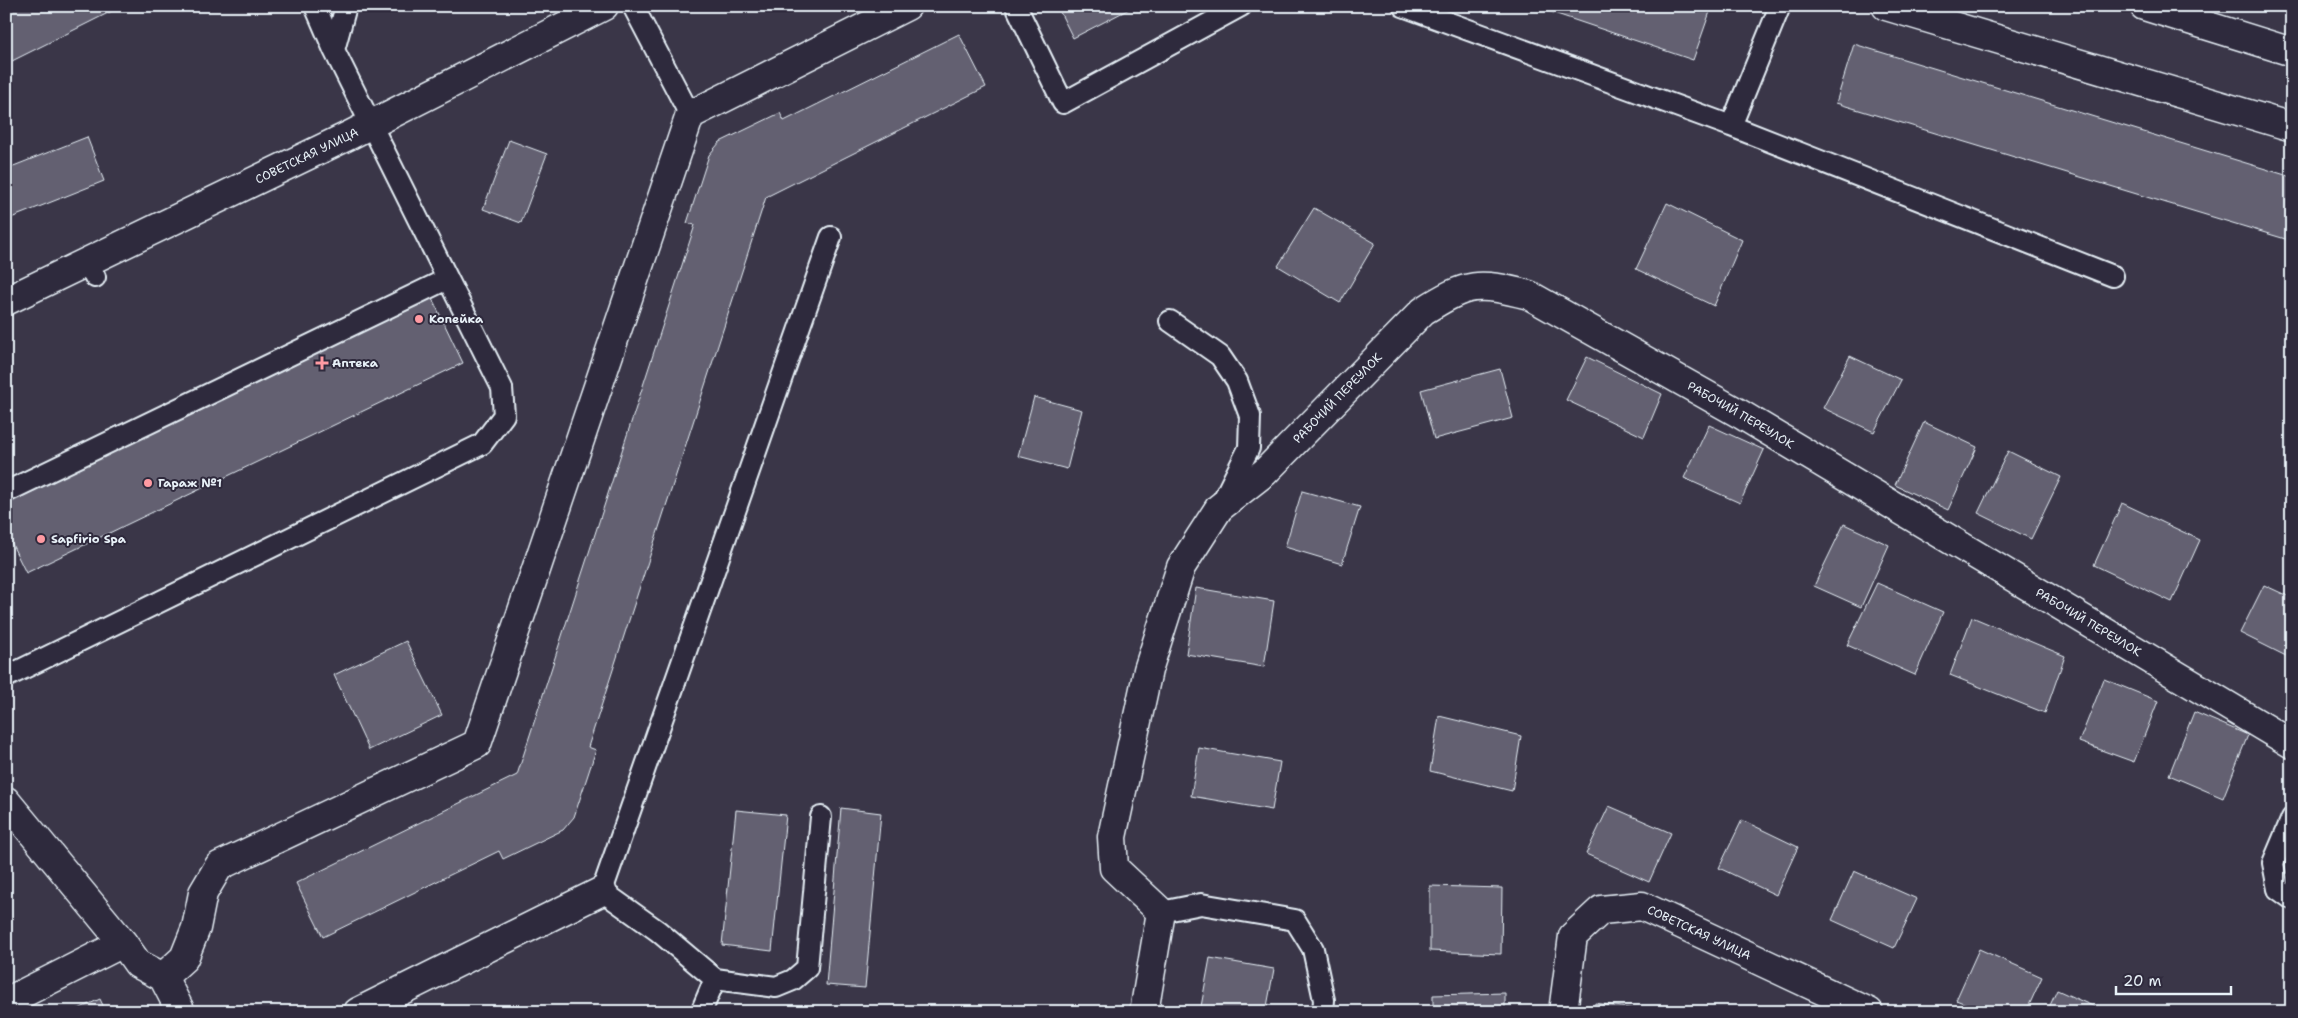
<svg xmlns="http://www.w3.org/2000/svg" width="2298" height="1018" font-family="'Shantell Sans',sans-serif">
  <style>
    .building { fill: #636171; stroke: #e8f1f8 }
    .lines { fill: none; stroke-linecap: round; stroke-linejoin: round }
    .lane-casing { stroke: #e8f1f8; stroke-width: 24 }
    .street-casing { stroke: #e8f1f8; stroke-width: 31 }
    .secondary-casing { stroke: #e8f1f8; stroke-width: 31 }
    .lane { stroke: #2f2a3d; stroke-width: 20 }
    .street { stroke: #2f2a3d; stroke-width: 28 }
    .secondary { stroke: #2f2a3d; stroke-width: 28 }
    .poi-dot { fill: #ff9aa2; stroke: #2f2a3d; stroke-width: 2 }
    .labels { text-anchor: middle; stroke-width: 4; stroke-linejoin: round; paint-order: stroke }
    .street-label { font-size: 12px; fill: #e8f1f8; stroke: #2f2a3d }
    .poi-label { font-size: 12px; font-weight: bold; fill: #e8f1f8; stroke: #2f2a3d; text-anchor: start }
  </style>
  <rect width="100%" height="100%" fill="#3a3648"/>
  <filter id="ink" filterUnits="userSpaceOnUse"><feTurbulence type="fractalNoise" baseFrequency=".02" numOctaves="2"/><feDisplacementMap in="SourceGraphic" scale="10" xChannelSelector="R" yChannelSelector="G"/><feConvolveMatrix kernelMatrix="1 2 1 2 8 2 1 2 1" color-interpolation-filters="sRGB"/></filter>
  <g filter="url(#ink)">
    <!-- building -->
    <path class="building" d="M18 6H122L6 64V12Z
      M1057 6H1135L1073 38Z
      M1533 6H1712L1693 60Z
      M959 34 986 87 766 197 588 747 596 750 574 817 563 830 503 859 499 851 323 937 296 883 517 775 695 225 687 223 709 155 720 142 780 113 784 121Z
      M1854 44 2292 177V241L1836 103Z
      M87 137 104 181 6 220V169Z
      M509 140 547 154 521 223 483 209Z
      M1667 203 1742 240 1714 306 1636 269Z
      M1314 208 1375 243 1340 303 1278 266Z
      M432 298 463 363 26 573 6 532V503Z
      M1850 356 1901 380 1874 432 1823 408Z
      M1587 357 1662 394 1644 437 1566 400Z
      M1500 369 1513 418 1434 439 1421 390Z
      M1034 397 1082 410 1067 469 1018 456Z
      M1924 422 1977 447 1948 510 1895 485Z
      M1709 425 1764 450 1740 503 1684 478Z
      M2008 451 2061 477 2031 539 1978 513Z
      M1302 491 1360 507 1342 564 1285 547Z
      M2122 503 2200 540 2172 602 2094 565Z
      M1844 524 1889 545 1861 607 1814 586Z
      M1877 583 1943 612 1915 675 1847 645Z
      M2264 585 2292 598V659L2240 633Z
      M1196 588 1274 601 1264 667 1186 654Z
      M1972 617 2065 656 2045 713 1950 675Z
      M406 641 442 715 369 750 334 675Z
      M2104 679 2158 701 2134 762 2079 742Z
      M2194 712 2248 735 2223 798 2169 775Z
      M1439 716 1521 736 1512 791 1430 771Z
      M1199 748 1280 762 1272 810 1191 796Z
      M1609 806 1671 833 1649 882 1586 854Z
      M841 808 881 813 865 988 826 985Z
      M736 810 786 815 772 951 722 945Z
      M1742 820 1798 847 1776 895 1719 868Z
      M1854 871 1917 899 1894 948 1832 920Z
      M1430 886 1502 888 1501 954 1430 951Z
      M1979 949 2042 977 2026 1012H1986L1956 1000Z
      M1210 958 1274 969 1266 1012H1200Z
      M2057 990 2106 1012H2047Z
      M1505 993V1012H1433V995Z
      M100 999 106 1012H72Z
      M1595 1003 1656 1012H1594Z"/>
    <g class="lines">
      <defs>
        <path id="lane" d="M633 6 690 115
          M1016 6 1063 103 1241 6
          M1403 6 1731 126 2113 276
          M334 50 346 6
          M1731 126 1780 6
          M88 263 95 277
          M1170 321 1220 356 1237 381 1250 416 1249 448 1221 504
          M6 492 447 279
          M6 677 482 444 504 415 502 388 334 50 315 6
          M821 817 807 968 793 980 776 987 715 979 658 931 602 891 831 237
          M2292 818 2273 863 2278 889 2292 899
          M1161 912 1201 904 1295 920 1313 949 1324 1000 1323 1012
          M701 1012 715 979"/>
        <g id="street">
          <path d="M1886 6 2292 127"/>
          <path d="M6 801 123 943 138 964 163 977 181 1012"/>
          <path d="M163 977 184 958 196 928 203 893 219 866 477 744 690 115 907 6"/>
          <path d="M6 1002 123 943"/>
          <path d="M358 1012 602 891"/>
          <path id="s1" d="M1144 1012 1161 912 1114 868 1112 837 1148 670 1181 567 1219 508 1265 472 1423 311C1469 282 1477 282 1529 295L1742 415 2292 744"/>
          <path id="s2" d="M1563 1012 1573 936 1601 910 1642 906 1869 1012"/>
        </g>
        <g id="secondary">
          <path d="M2144 6 2292 52"/>
          <path id="s3" d="M6 301 350 135 604 6"/>
        </g>
      </defs>
      <!-- lane casing -->
      <use href="#lane" class="lane-casing"/>
      <!-- street casing -->
      <use href="#street" class="street-casing"/>
      <!-- secondary casing -->
      <use href="#secondary" class="secondary-casing"/>
      <!-- lane -->
      <use href="#lane" class="lane"/>
      <!-- street -->
      <use href="#street" class="street"/>
      <!-- secondary -->
      <use href="#secondary" class="secondary"/>
    </g>
  </g>
  <!-- markers -->
  <g class="poi-dot">
    <circle cx="419" cy="319" r="5"/>
    <path d="M319.5 355.5h5v5h5v5h-5v5h-5v-5h-5v-5h5z"/>
    <circle cx="148" cy="483" r="5"/>
    <circle cx="41" cy="539" r="5"/>
  </g>
  <g class="labels">
    <!-- street labels -->
    <g class="street-label">
      <text dy="4" stroke="none"><textPath href="#s3" startOffset="334">СОВЕТСКАЯ УЛИЦА</textPath></text>
      <text dy="4" stroke="none"><textPath href="#s1" startOffset="708">РАБОЧИЙ ПЕРЕУЛОК</textPath></text>
      <text dy="4" stroke="none"><textPath href="#s1" startOffset="1186">РАБОЧИЙ ПЕРЕУЛОК</textPath></text>
      <text dy="4" stroke="none"><textPath href="#s1" startOffset="1591">РАБОЧИЙ ПЕРЕУЛОК</textPath></text>
      <text dy="4" stroke="none"><textPath href="#s2" startOffset="219">СОВЕТСКАЯ УЛИЦА</textPath></text>
    </g>
    <!-- poi labels -->
    <g class="poi-label">
      <text x="429" y="323">Копейка</text>
      <text x="332" y="367">Аптека</text>
      <text x="158" y="487">Гараж №1</text>
      <text x="51" y="543">Sapfirio Spa</text>
    </g>
  </g>
  <!-- margin -->
  <rect width="2298" height="1018" fill="none" stroke="#2f2a3d" stroke-width="25"/>
  <rect x="12" y="12" width="2273" height="993" fill="none" stroke="#e8f1f8" stroke-width="2" filter="url(#ink)"/>
  <!-- scale -->
  <path d="M2116 986v8h115v-8" fill="none" stroke="#e8f1f8" stroke-width="2.5"/>
  <text x="2123" y="986" font-size="15" fill="#e8f1f8" stroke="#2f2a3d" stroke-width="4" paint-order="stroke">20 m</text>
</svg>
